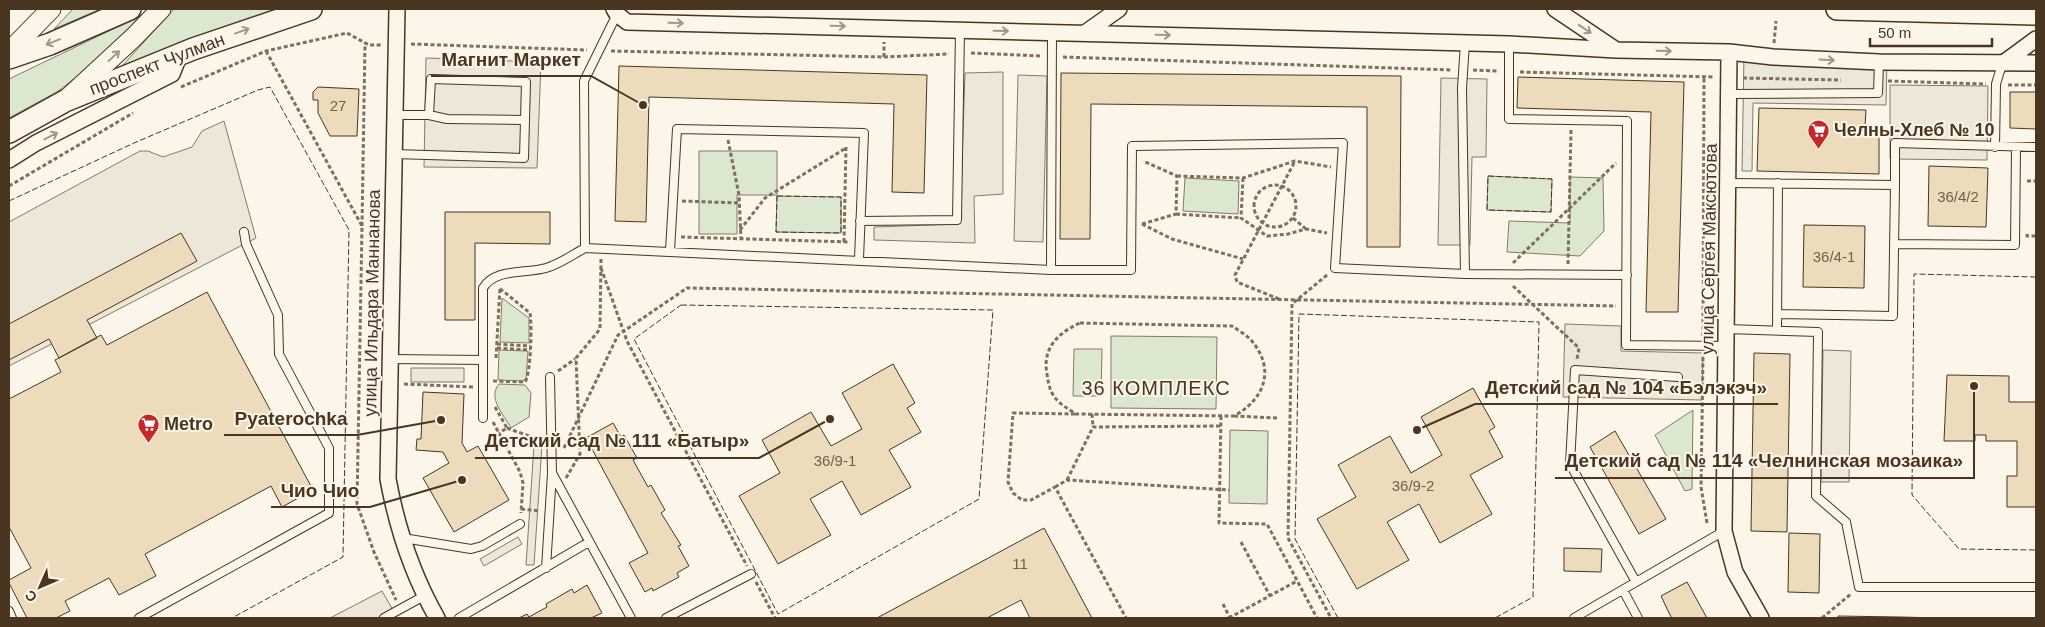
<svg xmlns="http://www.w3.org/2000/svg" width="2045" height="627" font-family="Helvetica,sans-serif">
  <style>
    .green { fill: #dce7d0; stroke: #887966 }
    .parking { fill: #ede7d9; stroke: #887966 }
    .building { fill: #ecdcbc; stroke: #4a3520 }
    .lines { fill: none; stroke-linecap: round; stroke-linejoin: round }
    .service-casing { stroke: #4a3520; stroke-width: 10 }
    .minor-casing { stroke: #4a3520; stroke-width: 18 }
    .tertiary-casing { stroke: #4a3520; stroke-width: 21 }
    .secondary-casing { stroke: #4a3520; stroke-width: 24 }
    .path { stroke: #7f6f5c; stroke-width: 3; stroke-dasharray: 4 2.5; stroke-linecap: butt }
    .service { stroke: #fbf6e9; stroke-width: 8 }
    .minor { stroke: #fbf6e9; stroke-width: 15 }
    .tertiary { stroke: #fbf6e9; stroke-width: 19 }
    .secondary { stroke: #fbf6e9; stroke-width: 21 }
    .fence { stroke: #4a3520; stroke-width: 1; stroke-dasharray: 6 2.5; stroke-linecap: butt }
    .oneway { stroke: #a29684 }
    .labels { text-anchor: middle; stroke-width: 4; stroke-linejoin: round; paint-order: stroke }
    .number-label { font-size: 15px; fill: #725f47 }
    .street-label { font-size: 18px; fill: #4a3520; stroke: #fbf6e9 }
    .poi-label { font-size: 18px; font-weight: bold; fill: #4a3520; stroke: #fbf6e9; text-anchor: start }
    .quarter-label { font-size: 20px; letter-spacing: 1px; fill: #4a3520; stroke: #fbf6e9 }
    .leader { fill: none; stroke: #4a3520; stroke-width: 2 }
    .callout-dot { fill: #4a3520; stroke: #fbf6e9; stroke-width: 2 }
    .callout-label { font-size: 19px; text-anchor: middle; font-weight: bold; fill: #4a3520; stroke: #fbf6e9; stroke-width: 4; stroke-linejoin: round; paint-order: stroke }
  </style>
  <rect width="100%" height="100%" fill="#fbf6e9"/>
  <!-- green -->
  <path class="green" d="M73 9H101L54 29Z
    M174 9H283L122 66Z
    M144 14 93 64 57 92 9 118V79Z
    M699 151H777V195H737V234H699Z
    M1488 176 1552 179 1551 212 1487 210Z
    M1570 177 1603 178 1604 231 1580 256 1507 252 1509 221 1570 223Z
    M1185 178 1239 181 1238 214 1183 211Z
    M777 196 841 197V233L776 232Z
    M502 298 529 318V343L500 342Z
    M1111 336 1217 337 1216 409 1111 408Z
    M1074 349H1102L1101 396H1073Z
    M499 350 528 351 526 379 522 381 498 380Z
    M499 384 525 385 531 393 529 417 511 428C504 415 487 398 499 384Z
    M1693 410 1692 489 1685 491 1655 435Z
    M1230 430 1268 431 1267 504 1229 503Z"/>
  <!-- parking -->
  <path class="parking" d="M1744 54 1887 57 1886 105 1753 103 1752 171H1742Z
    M426 58 541 62 537 168 424 167Z
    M1003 72V194L974 196 975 243 874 240V227L960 224 965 73Z
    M1018 75 1047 76 1043 242 1014 241Z
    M1441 78 1487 79 1486 157H1472L1470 245H1438Z
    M1890 85 1988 86 1987 160 1890 159Z
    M224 121 256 238 9 366V222L140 151H148L163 157 192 147 202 131Z
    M1565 324 1621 326V351L1703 353 1702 400 1563 397Z
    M1823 350 1851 351 1849 482H1821Z
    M411 368H464V382H411Z
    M534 445H542L534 565H526Z
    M518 537 522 544 484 566 480 559Z
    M382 591 393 610 377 618H330Z"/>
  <!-- building -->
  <path class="building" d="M619 66 927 75 924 193 892 192 894 104 649 97 646 222 615 221Z
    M1061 73 1401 76 1400 247H1367V107L1091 104 1090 239H1060Z
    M1518 77 1684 82 1678 312H1646L1651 112 1517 108Z
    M318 87 359 89 357 136H330L318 113V100H313V92Z
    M2010 92H2036V129L2010 128Z
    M1759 108 1866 110 1865 126H1879V174L1757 171Z
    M1929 166 1988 168 1986 227 1928 226Z
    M445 212H550V244L475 243V320H445Z
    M1804 225 1865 226 1864 288 1803 287Z
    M181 233 197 261 87 320 97 338 59 358 49 339 9 360V324Z
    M207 292 313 490 282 507 271 486 145 554 156 576 119 595 109 578 65 601 70 611 56 618H27L9 583V580L31 568 9 527V399L61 372 55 360 101 335 107 345Z
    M1754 353 1790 354 1787 532 1751 531Z
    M893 364 915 403 907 408 921 432 889 450 911 487 861 515 842 481 810 499 831 535 778 564 739 496 780 473 762 440 811 412 831 446 862 429 842 393Z
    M1947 375 2009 376V402H2036V507H2007V476H2017V441H1986V435H1975V441H1944Z
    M1473 388 1495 427 1489 431 1503 457 1470 475 1492 514 1440 543 1419 504 1387 522 1409 560 1357 589 1317 519 1356 497 1338 465 1390 436 1411 473 1442 455 1421 417Z
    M423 392 464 394 462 443 467 452 478 446 509 500 454 532 423 478 449 463 443 452 416 450 417 439H421Z
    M613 423 621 437 624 435 637 458 633 460 648 487 651 485 665 510 661 513 681 545 678 546 689 566 677 573 679 577 653 591 652 588 645 592 629 563 648 553 586 438Z
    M1615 431 1666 519 1639 534 1590 447Z
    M1044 528 1092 618H1030L1021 600 987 618H877Z
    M1789 533 1820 534 1819 593 1788 592Z
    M1564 548 1602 549 1601 572 1564 571Z
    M1687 582 1707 618H1672L1670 615 1661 596Z
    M587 585 602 613 591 618H519L527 614 529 617 547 607 546 604 572 589 574 593Z
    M1838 616 1900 617 1940 618H1838Z"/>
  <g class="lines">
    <defs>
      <path id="service" d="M617 14 584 81 585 248 1051 270
        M1052 33 1051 270H1131L1132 146 1343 143 1335 268 1465 274 1627 275
        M1465 43 1462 88 1465 274
        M1509 44V119L1627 121 1626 345 1727 346
        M1729 94 1878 93 1879 62
        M429 115 431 79 526 82 525 120
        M1995 147 1996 84 2002 64
        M394 154 524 158 525 120 447 119 429 115H395
        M1728 183 1895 185V143L2036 147
        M860 221 957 220 960 30
        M1894 244 2015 245 2016 147
        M670 251 677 129 864 133 859 259
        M1777 314 1893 316 1895 185
        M1727 329 1818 332 1816 496 1846 522 1859 587H2036
        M1777 330 1778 183
        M390 359 483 360V288C495 268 525 274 546 268 560 264 572 255 585 248
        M483 418V360
        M552 473 631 618
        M403 538 471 549 482 546 520 524
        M546 568 552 473 550 377
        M1636 582 1570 464 1575 370 1678 377
        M1623 590 1638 618
        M9 611 12 618
        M139 618 329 513V448L279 354 278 315 246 244 244 232
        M384 618 424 596
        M459 618 589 542
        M666 618 751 574
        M1574 618 1724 531"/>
      <path id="minor" d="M397 9 388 479C397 528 412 574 437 618
        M614 9 617 14 627 22 1509 44 1616 50 1729 52 1773 57 1879 62 2036 63
        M1555 9 1616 50
        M1085 33 1119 9
        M1729 52 1724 531 1735 572 1761 618
        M2002 64 2036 39
        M9 160 36 143 172 74 180 54"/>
      <path id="tertiary" d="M9 52 51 9
        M68 98 134 37 161 9"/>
      <path id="secondary" d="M1837 9 2036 14
        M9 58 50 44 130 9
        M9 132 65 101 193 49 311 9"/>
    </defs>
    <!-- service casing -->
    <use href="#service" class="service-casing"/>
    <!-- minor casing -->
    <use href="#minor" class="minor-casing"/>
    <!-- tertiary casing -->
    <use href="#tertiary" class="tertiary-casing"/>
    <!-- secondary casing -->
    <use href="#secondary" class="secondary-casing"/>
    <!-- path -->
    <path class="path" d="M1774 43 1776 21
      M411 44 587 50
      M266 51 362 226 357 504 374 552 396 600
      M611 51 884 57 949 54
      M971 53 1042 56
      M884 57V42
      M1063 57 1452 70
      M1473 70 1499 71
      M1520 72 1714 77
      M1743 78 1841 80
      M1888 81 1986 84
      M2008 85H2036
      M181 87 266 51 347 33 369 45H382
      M728 140 739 195 741 239
      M1177 176 1243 178 1295 161 1331 167
      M1243 178 1241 218 1267 236 1288 234 1306 229 1327 233
      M2027 181H2036
      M1254 206a21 21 0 1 1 42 0a21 21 0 1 1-42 0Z
      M9 186 133 113
      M682 201 739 203
      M1176 214 1241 218
      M1293 218 1306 229
      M1142 224 1176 214 1177 176 1143 161
      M1142 224 1172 239 1243 259
      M362 226 365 43
      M740 230 765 198 846 148
      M2027 234V236H2036
      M681 237 850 242
      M844 242 846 147
      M1513 263 1616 163
      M1568 264 1571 130
      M601 268 627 341 747 566
      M1327 275 1292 304 1288 538 1331 618
      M1513 286 1579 348 1577 359
      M1279 299 1237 282 1235 275 1295 161
      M1080 323 1232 326C1238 330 1246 335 1251 340 1276 369 1265 399 1234 416L1076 414C1067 408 1057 403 1052 393 1049 387 1048 381 1047 374 1042 348 1058 333 1080 323Z
      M1703 336 1704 77
      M497 344 530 346
      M497 348 530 350
      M1703 357 1701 487 1707 523
      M496 358 500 287
      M558 371 575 359
      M493 381 525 382C531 374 532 325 530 313L498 287
      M404 384 473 387
      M495 407 507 428 499 433
      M1075 414 1013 413 1008 482 1013 493 1022 500H1031L1055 487 1126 618
      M1092 414 1093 427
      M1221 416 1219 523 1267 524 1317 618
      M1234 416 1277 418
      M493 422 520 472 523 483 521 513
      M507 428 540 440
      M564 448 618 335 687 288 1616 306
      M566 478 580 454 576 358 600 329 601 259
      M1067 480 1093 427 1221 426
      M1055 487 1067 480 1229 490
      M521 509 540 511
      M1241 542 1270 596
      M756 582 775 618
      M1223 604 1230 618
      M1229 618 1297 581
      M1822 618 1851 594"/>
    <!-- service -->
    <use href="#service" class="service"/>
    <!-- minor -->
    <use href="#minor" class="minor"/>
    <!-- tertiary -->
    <use href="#tertiary" class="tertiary"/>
    <!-- secondary -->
    <use href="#secondary" class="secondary"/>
    <!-- fence -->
    <path class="fence" d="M1488 176 1552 179 1551 212 1487 210Z
      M777 196 841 197V233L776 232Z
      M9 201 134 143 258 90 270 87 349 230 343 557 232 618
      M2036 277 1914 274 1912 495 1959 549 2036 550
      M681 305 993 310 979 499 778 614 634 339Z
      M1338 618 1295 539 1299 314 1539 322 1533 597 1495 618"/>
  </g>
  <!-- one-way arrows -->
  <defs><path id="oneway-shaft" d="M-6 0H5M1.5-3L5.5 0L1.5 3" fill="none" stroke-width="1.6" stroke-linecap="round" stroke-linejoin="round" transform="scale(1.25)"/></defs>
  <g class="oneway">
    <use href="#oneway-shaft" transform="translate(676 23) rotate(1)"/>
    <use href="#oneway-shaft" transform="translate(838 26) rotate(1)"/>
    <use href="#oneway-shaft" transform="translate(1585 29) rotate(34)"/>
    <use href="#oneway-shaft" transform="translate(242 31) rotate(-20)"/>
    <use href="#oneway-shaft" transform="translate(1001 31) rotate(1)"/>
    <use href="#oneway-shaft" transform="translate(1163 35) rotate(1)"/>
    <use href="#oneway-shaft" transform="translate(53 42) rotate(158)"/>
    <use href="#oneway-shaft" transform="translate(1664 51) rotate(1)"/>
    <use href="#oneway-shaft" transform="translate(114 56) rotate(-43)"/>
    <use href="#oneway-shaft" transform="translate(1827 60) rotate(3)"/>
    <use href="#oneway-shaft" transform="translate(51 136) rotate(-27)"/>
  </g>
  <!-- icons -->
  <defs>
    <symbol id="supermarket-pin" viewBox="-11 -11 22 30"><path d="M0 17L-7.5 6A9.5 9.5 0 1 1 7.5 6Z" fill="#c62828" stroke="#fbf6e9"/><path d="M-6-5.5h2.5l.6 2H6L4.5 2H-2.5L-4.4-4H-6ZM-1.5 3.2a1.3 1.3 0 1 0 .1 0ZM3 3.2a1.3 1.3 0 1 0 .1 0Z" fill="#fff"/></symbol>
  </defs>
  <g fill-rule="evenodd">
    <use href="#supermarket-pin" x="1806" y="118" width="25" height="34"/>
    <use href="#supermarket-pin" x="136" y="412" width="25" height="34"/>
  </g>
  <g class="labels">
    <!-- number labels -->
    <g class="number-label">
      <text x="338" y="111">27</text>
      <text x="1958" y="202">36/4/2</text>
      <text x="1834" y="262">36/4-1</text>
      <text x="835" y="466">36/9-1</text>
      <text x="1413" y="491">36/9-2</text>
      <text x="1020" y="569">11</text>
    </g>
    <!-- street labels -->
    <g class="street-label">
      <text transform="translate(157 64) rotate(-21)" y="6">проспект Чулман</text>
      <text transform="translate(1709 249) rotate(-89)" y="6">улица Сергея Максютова</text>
      <text transform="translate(372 303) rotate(-89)" y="6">улица Ильдара Маннанова</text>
    </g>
    <!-- poi labels -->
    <g class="poi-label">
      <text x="1834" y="136">Челны-Хлеб № 10</text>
      <text x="164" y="430">Metro</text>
    </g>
    <!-- quarter labels -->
    <g class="quarter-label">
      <text x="1156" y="395">36 КОМПЛЕКС</text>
    </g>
  </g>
  <!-- callouts -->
  <path class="leader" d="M643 105L591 76H431M1417 430L1475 404H1778M441 420L357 435H224M830 419L759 458H475M1974 386L1974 478H1555M462 480L370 507H271"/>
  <g class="callout-dot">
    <circle cx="643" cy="105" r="5"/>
    <circle cx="1417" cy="430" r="5"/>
    <circle cx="441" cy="420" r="5"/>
    <circle cx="830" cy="419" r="5"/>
    <circle cx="1974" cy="386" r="5"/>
    <circle cx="462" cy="480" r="5"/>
  </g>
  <g class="callout-label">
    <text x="511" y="66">Магнит Маркет</text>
    <text x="1626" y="394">Детский сад № 104 «Бэлэкэч»</text>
    <text x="291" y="425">Pyaterochka</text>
    <text x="617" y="447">Детский сад № 111 «Батыр»</text>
    <text x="1764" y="467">Детский сад № 114 «Челнинская мозаика»</text>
    <text x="320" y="497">Чио Чио</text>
  </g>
  <!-- border -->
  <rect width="2045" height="627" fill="none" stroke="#4a3520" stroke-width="20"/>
  <!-- north arrow -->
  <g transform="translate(40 587) rotate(225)" stroke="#fbf6e9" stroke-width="4" paint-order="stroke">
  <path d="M0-4L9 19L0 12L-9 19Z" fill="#4a3520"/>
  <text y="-8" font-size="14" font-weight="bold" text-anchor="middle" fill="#4a3520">С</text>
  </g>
  <!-- scale -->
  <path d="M1870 38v8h122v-8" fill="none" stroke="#4a3520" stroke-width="2.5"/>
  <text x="1878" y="38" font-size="15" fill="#4a3520" stroke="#fbf6e9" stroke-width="4" paint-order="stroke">50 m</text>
</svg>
